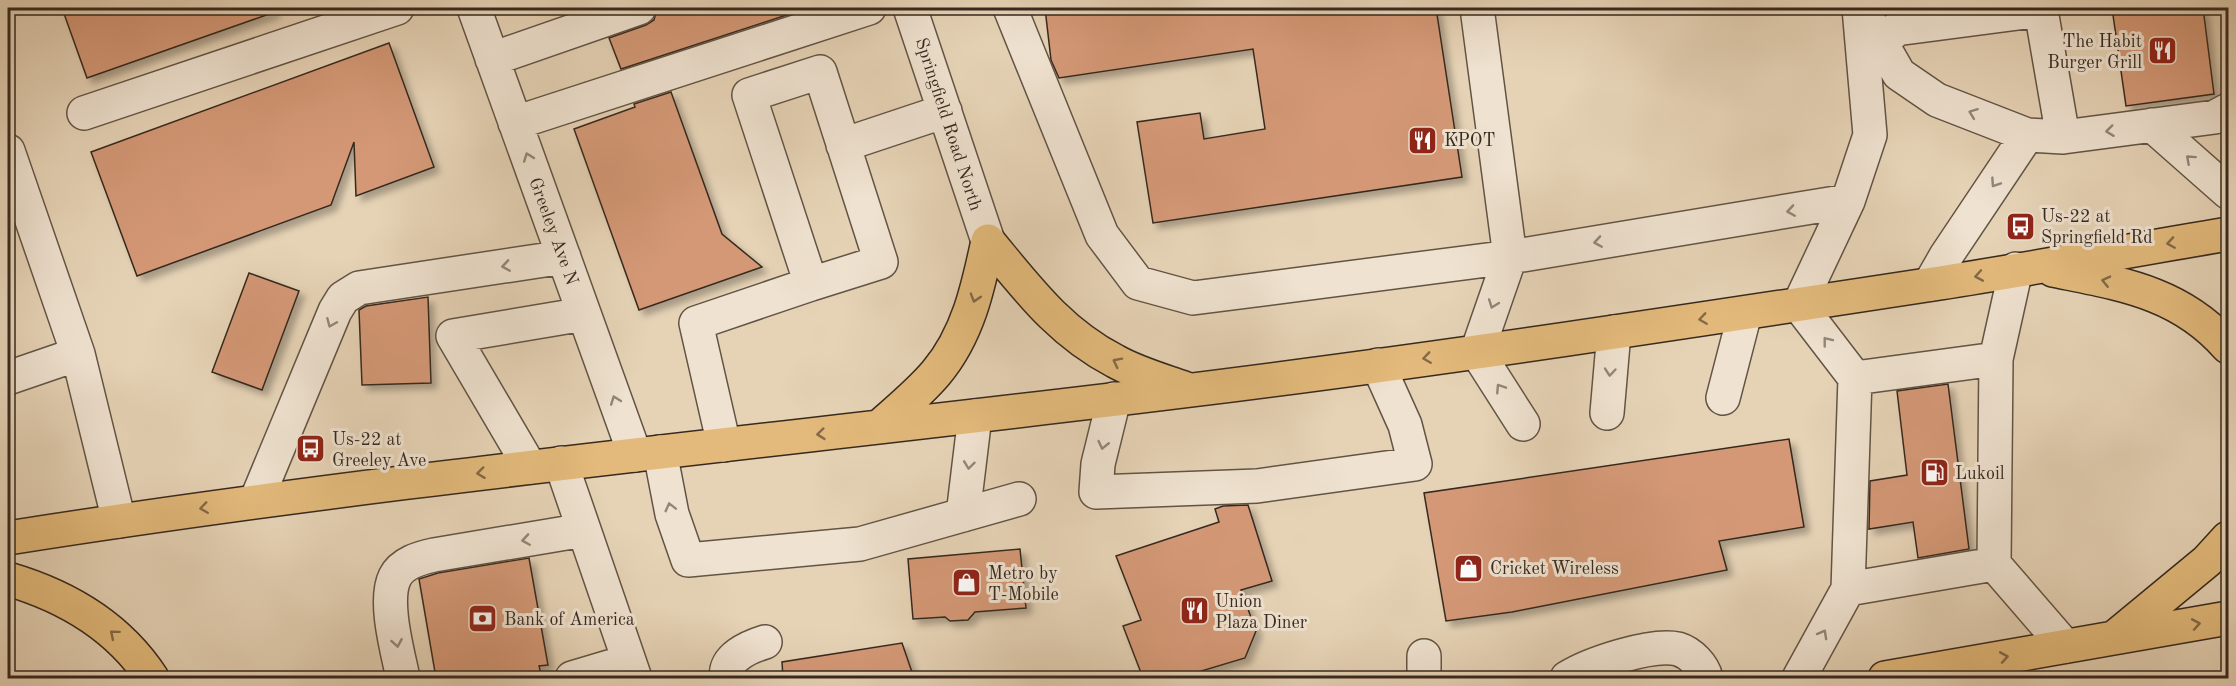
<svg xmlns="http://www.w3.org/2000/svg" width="2236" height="686" font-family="'Old Standard TT',serif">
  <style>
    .building { fill: #d49876; stroke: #36291f; stroke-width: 1.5; filter: url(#shadow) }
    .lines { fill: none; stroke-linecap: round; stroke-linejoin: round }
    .minor-casing { stroke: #625445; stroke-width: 36 }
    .highway-casing { stroke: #36291f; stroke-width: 36 }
    .minor { stroke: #efe2d0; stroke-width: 33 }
    .highway { stroke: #e3ba7b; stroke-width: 33 }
    .oneway { stroke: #928678 }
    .oneway2 { stroke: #846a48 }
    .labels { text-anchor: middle; stroke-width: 6; stroke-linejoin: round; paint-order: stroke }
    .poi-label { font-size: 18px; fill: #36291f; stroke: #efe2d0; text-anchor: start }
    .street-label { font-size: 18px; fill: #36291f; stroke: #efe2d0 }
  </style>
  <defs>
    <filter id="shadow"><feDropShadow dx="5.5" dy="5.5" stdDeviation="3" flood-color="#0004"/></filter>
  </defs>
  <rect width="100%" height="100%" fill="#e6d3b6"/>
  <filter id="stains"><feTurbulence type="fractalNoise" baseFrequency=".00333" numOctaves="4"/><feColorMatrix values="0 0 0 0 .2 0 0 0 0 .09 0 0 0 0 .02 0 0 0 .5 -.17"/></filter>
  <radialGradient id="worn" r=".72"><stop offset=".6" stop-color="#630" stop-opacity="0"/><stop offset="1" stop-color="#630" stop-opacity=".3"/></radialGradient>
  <!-- building -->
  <path class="building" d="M62 8H274L275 12 87 78Z
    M657 8H802V10L621 69 609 38 646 25 654 20Z
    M1045 8H1436L1462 177 1153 223 1137 122 1200 113 1204 139 1265 129 1253 49 1059 78 1051 60Z
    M2112 8H2203L2214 94 2126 106Z
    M389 43 434 167 356 196 354 142 331 205 137 276 91 152Z
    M671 92 722 234 762 267 639 310 574 129 635 107 634 104Z
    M249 273 299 291 262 390 212 372Z
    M428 297 431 383 362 385 359 310 366 306Z
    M1948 384 1969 549 1918 558 1913 522 1869 529 1870 481 1907 475 1897 391Z
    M1789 439 1804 527 1719 541 1727 570 1512 612 1446 621 1424 493Z
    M1248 505 1272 581 1241 590 1256 631 1245 658 1178 678H1143L1123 626 1141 620 1116 556 1219 522 1215 509 1223 506Z
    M1020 549 1026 608 975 612 968 620 950 621 945 617 913 619 908 559Z
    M529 558 548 665 539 666 542 678H436L419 579 438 573Z
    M902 643 914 678H783L782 662Z"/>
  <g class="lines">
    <defs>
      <path id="minor" d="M474 8 635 455
        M910 8 988 241
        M1010 8 1102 235 1138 283 1193 298 1510 257 1477 8
        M1864 13 1899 74 1937 100 2027 135 2063 137 2215 117 2228 110
        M1882 44 1896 29 2041 10 2063 137
        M492 59 639 8
        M820 72 881 262 811 284 749 95Z
        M84 113 397 8
        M515 123 869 8
        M2152 125 2228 192
        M843 145 945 111
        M8 151 78 354 119 521
        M2016 269 1996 359 1994 564 2065 646
        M1930 284 1946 256 2027 135
        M8 378 78 354
        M1855 378 1996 359
        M1723 398 1745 313
        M1114 399 1098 464 1096 492 1257 486 1415 464 1405 425 1378 365
        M1607 413 1614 332
        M1523 424 1477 352 1510 257 1848 201
        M724 445 696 323 811 284
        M660 452 672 514 688 560 860 544 1019 499
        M561 463 635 678
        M530 467 453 336 584 314
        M256 501 335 311 343 298 359 288 564 257
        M963 515 975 416
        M1848 589 1994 564
        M1424 656V678
        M403 678C398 653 383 601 395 577 402 563 420 558 434 555L584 530
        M572 678 629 661
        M727 678C723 658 749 647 765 642
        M1567 678C1589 664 1651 643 1678 649 1691 653 1703 666 1706 678
        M1799 678 1848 589 1855 378 1799 305 1848 201 1870 135 1859 8"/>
      <path id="highway" d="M988 241C1027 288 1059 332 1115 361 1136 373 1161 380 1184 388
        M2053 270C2121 284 2180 292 2228 347
        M879 427C898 410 919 393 936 373 968 335 978 288 988 241
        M8 538C401 476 797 439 1192 390 1442 359 1691 321 1940 283 2036 268 2132 250 2228 234
        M8 579C66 596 118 626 152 678
        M2115 637 2207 561 2228 538
        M1885 678 2228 618"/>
    </defs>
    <!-- minor casing -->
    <use href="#minor" class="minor-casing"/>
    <!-- highway casing -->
    <use href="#highway" class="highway-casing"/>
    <!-- minor -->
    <use href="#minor" class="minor"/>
    <!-- highway -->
    <use href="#highway" class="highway"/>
  </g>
  <!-- one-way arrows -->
  <defs><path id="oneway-chevron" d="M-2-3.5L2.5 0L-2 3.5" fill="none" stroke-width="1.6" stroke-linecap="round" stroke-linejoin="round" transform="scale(1.5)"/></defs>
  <g class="oneway">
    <use href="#oneway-chevron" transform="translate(1973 113) rotate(-159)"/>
    <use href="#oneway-chevron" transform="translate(2110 131) rotate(173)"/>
    <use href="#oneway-chevron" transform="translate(528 157) rotate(-110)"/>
    <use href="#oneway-chevron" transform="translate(2190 159) rotate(-138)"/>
    <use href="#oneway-chevron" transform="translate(1995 183) rotate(124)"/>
    <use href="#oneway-chevron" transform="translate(1791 211) rotate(171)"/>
    <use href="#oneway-chevron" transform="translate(1598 242) rotate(171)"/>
    <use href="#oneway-chevron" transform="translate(506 266) rotate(171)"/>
    <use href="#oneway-chevron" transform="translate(1493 304) rotate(110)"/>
    <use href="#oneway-chevron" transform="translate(331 323) rotate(113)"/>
    <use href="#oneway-chevron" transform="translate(1827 341) rotate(-128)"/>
    <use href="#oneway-chevron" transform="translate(1610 372) rotate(95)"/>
    <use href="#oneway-chevron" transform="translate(1500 388) rotate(-123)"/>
    <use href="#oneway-chevron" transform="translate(615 400) rotate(-110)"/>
    <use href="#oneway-chevron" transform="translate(1103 445) rotate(103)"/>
    <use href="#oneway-chevron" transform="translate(969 465) rotate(97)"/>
    <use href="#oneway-chevron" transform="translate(670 507) rotate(-104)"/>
    <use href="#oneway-chevron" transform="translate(526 540) rotate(171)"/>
    <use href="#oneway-chevron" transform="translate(1823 634) rotate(-61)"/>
    <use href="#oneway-chevron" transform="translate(397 643) rotate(80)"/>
  </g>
  <g class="oneway2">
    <use href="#oneway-chevron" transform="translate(2171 243) rotate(171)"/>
    <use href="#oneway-chevron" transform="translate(1979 276) rotate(170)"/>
    <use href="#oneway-chevron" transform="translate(2106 281) rotate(-167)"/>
    <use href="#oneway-chevron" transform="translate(975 298) rotate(107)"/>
    <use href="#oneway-chevron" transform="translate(1703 319) rotate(172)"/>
    <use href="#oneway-chevron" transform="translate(1427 358) rotate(172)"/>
    <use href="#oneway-chevron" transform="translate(1117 362) rotate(-153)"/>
    <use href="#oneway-chevron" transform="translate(821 434) rotate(174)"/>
    <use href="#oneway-chevron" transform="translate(481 473) rotate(173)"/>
    <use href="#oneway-chevron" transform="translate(204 508) rotate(172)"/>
    <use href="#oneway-chevron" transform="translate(2196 624) rotate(-10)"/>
    <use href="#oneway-chevron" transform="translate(114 634) rotate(-140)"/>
    <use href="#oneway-chevron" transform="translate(2004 657) rotate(-10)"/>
  </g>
  <!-- icons -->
  <defs>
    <symbol id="restaurant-square" viewBox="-11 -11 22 22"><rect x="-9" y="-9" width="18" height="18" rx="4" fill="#8f2418" stroke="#efe2d0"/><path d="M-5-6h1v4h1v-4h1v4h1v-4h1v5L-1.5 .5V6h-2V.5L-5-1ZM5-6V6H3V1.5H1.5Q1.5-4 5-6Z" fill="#fff"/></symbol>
    <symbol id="bus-square" viewBox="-11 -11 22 22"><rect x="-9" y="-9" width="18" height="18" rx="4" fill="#8f2418" stroke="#efe2d0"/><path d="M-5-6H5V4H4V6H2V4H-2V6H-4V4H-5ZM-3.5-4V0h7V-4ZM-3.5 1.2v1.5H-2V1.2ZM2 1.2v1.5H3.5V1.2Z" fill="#fff"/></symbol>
    <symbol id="fuel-square" viewBox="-11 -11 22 22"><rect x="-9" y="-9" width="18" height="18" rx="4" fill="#8f2418" stroke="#efe2d0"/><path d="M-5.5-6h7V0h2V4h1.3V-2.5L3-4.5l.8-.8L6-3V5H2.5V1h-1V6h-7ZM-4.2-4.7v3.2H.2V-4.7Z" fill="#fff"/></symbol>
    <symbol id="shop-square" viewBox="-11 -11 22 22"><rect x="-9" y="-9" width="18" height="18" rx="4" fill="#8f2418" stroke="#efe2d0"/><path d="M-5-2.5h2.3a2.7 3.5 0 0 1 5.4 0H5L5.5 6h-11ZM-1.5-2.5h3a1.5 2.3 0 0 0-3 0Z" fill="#fff"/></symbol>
    <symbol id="bank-square" viewBox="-11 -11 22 22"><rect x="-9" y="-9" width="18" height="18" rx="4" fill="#8f2418" stroke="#efe2d0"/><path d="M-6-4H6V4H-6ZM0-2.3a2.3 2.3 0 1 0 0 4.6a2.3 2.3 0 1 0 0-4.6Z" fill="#fff"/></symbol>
  </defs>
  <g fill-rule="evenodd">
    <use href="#restaurant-square" x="2146" y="34" width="33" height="33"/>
    <use href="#restaurant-square" x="1406" y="124" width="33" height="33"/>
    <use href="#bus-square" x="2004" y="210" width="33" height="33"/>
    <use href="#bus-square" x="294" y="432" width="33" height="33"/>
    <use href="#fuel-square" x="1918" y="456" width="33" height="33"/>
    <use href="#shop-square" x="1452" y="552" width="33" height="33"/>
    <use href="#shop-square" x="950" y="566" width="33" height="33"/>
    <use href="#restaurant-square" x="1178" y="594" width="33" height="33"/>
    <use href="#bank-square" x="466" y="602" width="33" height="33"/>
  </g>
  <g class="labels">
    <!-- poi labels -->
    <g class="poi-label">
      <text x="2142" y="47" text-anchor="end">The Habit<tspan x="2142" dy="21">Burger Grill</tspan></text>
      <text x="1444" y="146">KPOT</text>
      <text x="2041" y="222">Us-22 at<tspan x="2041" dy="21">Springfield Rd</tspan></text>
      <text x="332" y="445">Us-22 at<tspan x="332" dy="21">Greeley Ave</tspan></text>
      <text x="1955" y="479">Lukoil</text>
      <text x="1490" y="574">Cricket Wireless</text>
      <text x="988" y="579">Metro by<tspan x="988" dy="21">T-Mobile</tspan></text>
      <text x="1215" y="607">Union<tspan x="1215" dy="21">Plaza Diner</tspan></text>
      <text x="504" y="625">Bank of America</text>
    </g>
    <!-- street labels -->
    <g class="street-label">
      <text transform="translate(949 124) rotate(72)" y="6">Springfield Road North</text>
      <text transform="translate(554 231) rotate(70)" y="6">Greeley Ave N</text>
    </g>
  </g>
  <!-- margin -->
  <rect width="2236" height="686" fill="none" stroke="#e6d3b6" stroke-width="30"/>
  <rect x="9" y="9" width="2218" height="668" fill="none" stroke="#36291f" stroke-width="3"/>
  <rect x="15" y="15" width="2206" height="656" fill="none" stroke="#36291f" stroke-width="1.5"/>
  <rect width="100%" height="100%" filter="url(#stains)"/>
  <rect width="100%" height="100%" fill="url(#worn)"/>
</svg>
